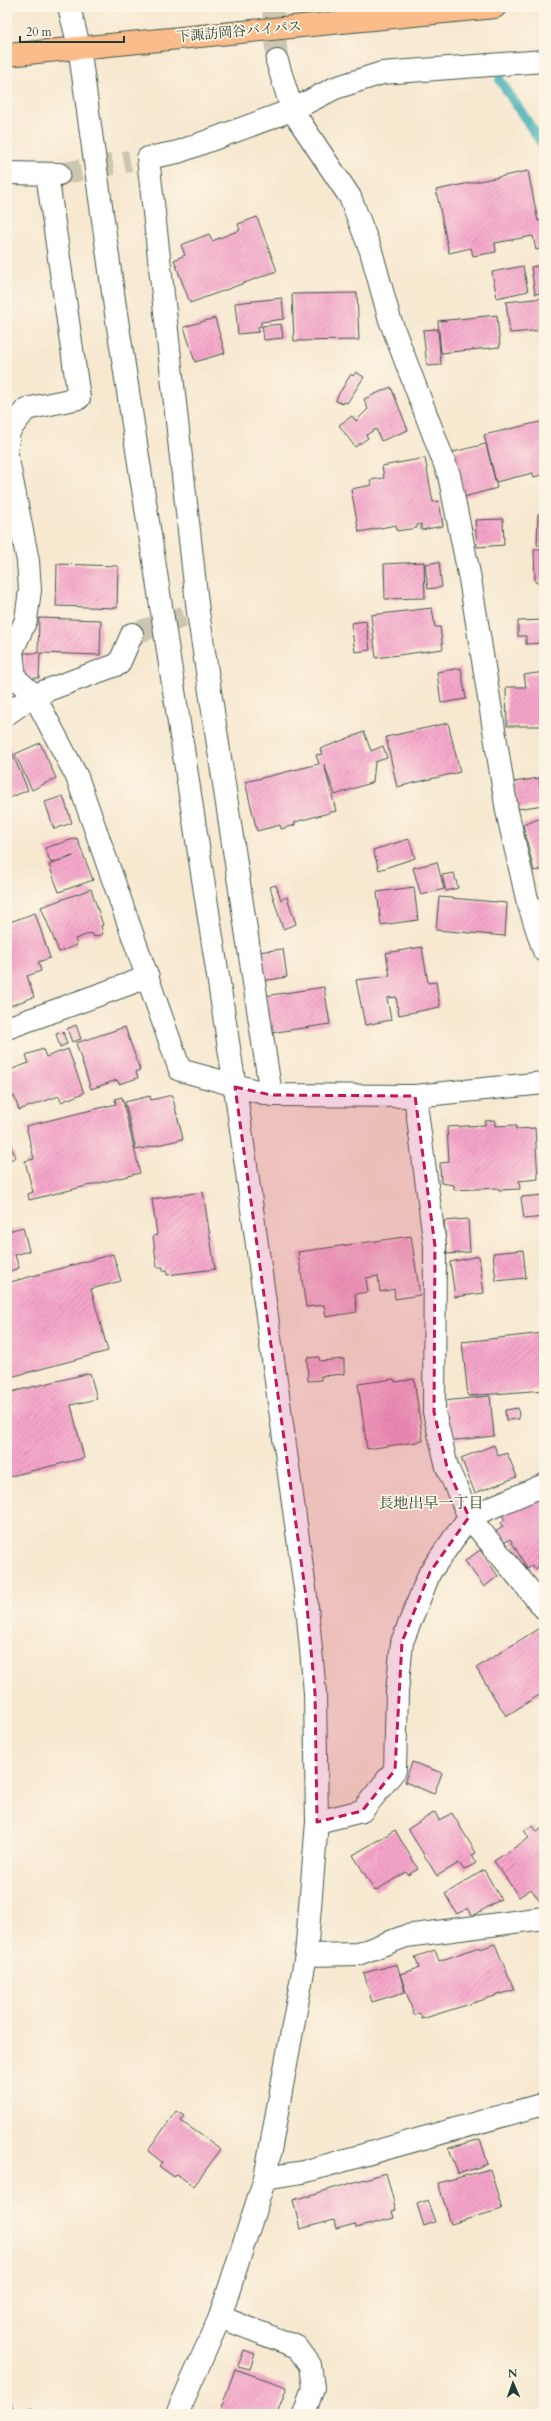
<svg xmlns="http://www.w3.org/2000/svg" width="551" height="2421" font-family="Cardo,'Noto Serif JP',serif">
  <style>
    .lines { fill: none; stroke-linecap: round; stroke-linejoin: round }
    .stream { stroke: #3badb4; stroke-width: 10 }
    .building { fill: url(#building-hatch) }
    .minor-tunnel { stroke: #ccc6b1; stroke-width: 22; stroke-dasharray: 22 11; stroke-linecap: butt }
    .minor-casing { stroke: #3f574b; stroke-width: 24 }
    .tertiary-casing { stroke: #3f574b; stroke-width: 24 }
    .trunk-casing { stroke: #3f574b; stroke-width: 24 }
    .minor { stroke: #fff; stroke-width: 22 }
    .tertiary { stroke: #fff; stroke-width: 22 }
    .trunk { stroke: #fabc8b; stroke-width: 22 }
    .marked { fill: #c2185b; fill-opacity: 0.2; stroke: #c2185b; stroke-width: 3; stroke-dasharray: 8 5; stroke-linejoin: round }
    .labels { text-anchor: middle; stroke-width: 3.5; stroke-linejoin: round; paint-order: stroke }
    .street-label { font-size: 14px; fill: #1f3d34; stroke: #fcf5e5 }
    .neighbourhood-label { font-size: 15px; fill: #1f3d34; stroke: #fcf5e5 }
  </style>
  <defs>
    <pattern id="building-hatch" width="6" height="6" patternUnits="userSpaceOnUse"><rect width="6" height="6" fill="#f6a4ca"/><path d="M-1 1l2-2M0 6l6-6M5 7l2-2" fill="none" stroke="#c787a5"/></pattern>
  </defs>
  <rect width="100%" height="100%" fill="#fcf5e5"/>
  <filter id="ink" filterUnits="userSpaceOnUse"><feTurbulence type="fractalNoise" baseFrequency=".025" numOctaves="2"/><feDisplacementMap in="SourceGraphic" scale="8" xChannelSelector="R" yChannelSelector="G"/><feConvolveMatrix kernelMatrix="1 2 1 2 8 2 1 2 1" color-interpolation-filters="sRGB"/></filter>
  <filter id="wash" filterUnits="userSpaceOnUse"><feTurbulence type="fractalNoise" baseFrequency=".012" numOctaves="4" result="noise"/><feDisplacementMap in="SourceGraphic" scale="16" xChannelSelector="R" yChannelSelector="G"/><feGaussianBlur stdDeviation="0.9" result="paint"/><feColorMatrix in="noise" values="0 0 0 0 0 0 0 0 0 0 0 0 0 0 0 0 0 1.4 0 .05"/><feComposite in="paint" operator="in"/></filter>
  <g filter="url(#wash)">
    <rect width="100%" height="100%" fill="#f7e8d0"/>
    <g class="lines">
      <!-- stream -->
      <path class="stream" d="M500 80 544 147"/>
    </g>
    <g id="blocks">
      <!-- building -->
      <path class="building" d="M528 171 538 221 544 219V248L536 250 533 236 495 243 496 252 473 256 471 248 449 253 436 190Z
        M257 217 277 271 190 303 174 260 185 255 181 245 209 234 212 241 240 230 238 224Z
        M544 253V293L535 294 531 267 542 265 540 254Z
        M523 266 528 291 497 298 492 272Z
        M357 293 359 340 294 341 292 294Z
        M282 298 284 319 261 322V326L258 327 259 332 238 334 235 303Z
        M543 298 544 330 510 333 506 302Z
        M497 315 500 347 441 353 438 321Z
        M215 318 225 353 195 362 184 327Z
        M281 324 283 338 264 340 262 326Z
        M438 329 441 365 427 366 423 330Z
        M356 372 364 377 347 403 344 402 343 404 336 401 337 397 351 374 353 376Z
        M391 387 408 430 381 441 376 429 366 435 368 438 355 447 339 425 352 416 356 421 368 409 364 399Z
        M544 421V479L542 475 534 477 533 473 496 482 484 435Z
        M486 444 497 488 464 497 453 452Z
        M425 458 433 502 439 501 443 526 421 530V524L417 525V528L397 531 396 525 359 532 351 489 372 485 370 480 384 478 382 466Z
        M538 514H544V545H537Z
        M503 519 504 545 477 547 475 520Z
        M534 549H544V582H535Z
        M424 562 425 598 385 599 384 564Z
        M439 562 442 587 428 589 425 564Z
        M57 564 118 566 117 608 56 606Z
        M432 608 435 627H440L443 649 376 658 371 615Z
        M39 618 101 620 100 655 40 653 39 678H24V653H38Z
        M544 620V643L526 644V636H518V621Z
        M366 621 370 650 355 652 351 623Z
        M461 668 466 699 441 703 437 672Z
        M544 672V726H507L506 687H526L524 675Z
        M448 723 460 772 397 787 386 737Z
        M364 732 371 751 383 746 387 758 375 762 373 782 335 795 324 764 336 811 295 822V825L281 829 280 825 257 831 245 782 319 764 316 755 322 754 320 749Z
        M7 741 28 790 7 799Z
        M40 743 56 778 32 790 15 754Z
        M539 778 543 805 518 809 514 782Z
        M63 796 72 823 54 829 45 802Z
        M544 817V869L534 871 523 825Z
        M77 838 93 880 59 892 49 865 73 856 51 863 45 848Z
        M409 839 415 858 379 870 373 850Z
        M437 862 444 889 421 895 413 868Z
        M454 873 458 888 446 891 442 875Z
        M276 885 281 900 287 897 296 924 283 929 270 887Z
        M414 887 418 920 381 925 377 892Z
        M91 889 103 925 101 926 103 934 94 937 92 933 75 939 77 945 59 952 41 907Z
        M439 897 507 903 505 936 436 930Z
        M35 913 50 958 38 962 41 971 27 976 34 997 7 1007V923Z
        M422 947 428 983 436 982 440 1007 399 1015 396 997 387 998 391 1020 365 1025 356 980 390 976 386 953Z
        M283 949 287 977 262 981 257 952Z
        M324 987 330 1024 270 1033 265 996Z
        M76 1025 81 1039 72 1042 67 1029Z
        M125 1027 140 1070 136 1072 138 1078 119 1084 117 1080 91 1089 76 1043Z
        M63 1032 67 1044 60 1047 56 1034Z
        M43 1049 46 1057 68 1049 84 1093 61 1102 59 1096 19 1110 14 1096 9 1098 7 1093V1071L29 1063 26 1055Z
        M172 1095 183 1139 136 1150 125 1102 150 1096 151 1100Z
        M122 1097 140 1173 29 1200 28 1194 33 1192 25 1161 34 1159 26 1126 116 1104 115 1099Z
        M495 1120V1126L516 1125V1129L535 1128 538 1179 519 1181 520 1189 499 1190 498 1188 454 1190V1185L441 1183 440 1163 449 1162 447 1127 485 1125V1121Z
        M7 1139 16 1157 7 1162Z
        M203 1192 215 1269 167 1275V1270L163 1271V1267H157L153 1236 157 1235 152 1199Z
        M544 1195V1217L524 1219 521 1197Z
        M468 1219 470 1252 447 1254 444 1221Z
        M7 1225 9 1231 23 1227 29 1251 15 1255 19 1268 7 1272Z
        M411 1236 420 1295 395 1299 394 1289 380 1292 378 1276 366 1278 368 1292 355 1294 357 1312 326 1317 324 1305 306 1307 298 1252Z
        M523 1250 526 1278 496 1281 493 1253Z
        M113 1254 121 1281 91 1289 108 1351 7 1378V1283Z
        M479 1256 484 1293 455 1297 450 1262Z
        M544 1333V1390L468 1396 462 1342Z
        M319 1357 320 1361 344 1359V1374L321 1376V1380L308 1381 307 1358Z
        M90 1373 97 1399 71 1405 84 1458 7 1477V1393Z
        M394 1379 395 1382 414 1379 423 1441 367 1449 358 1384Z
        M490 1396 494 1436 448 1441 444 1401Z
        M518 1408 519 1419 506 1420 505 1410Z
        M494 1445 498 1456 507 1453 517 1477 475 1493 461 1458Z
        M544 1490V1564L535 1569 532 1565 527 1568 510 1539 502 1544 495 1532 503 1527 501 1523 505 1520 502 1515Z
        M480 1550 498 1576 484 1587 465 1561Z
        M544 1625V1692L506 1716 476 1668Z
        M412 1762 442 1773 434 1794 405 1782Z
        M435 1812 439 1820 452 1813 476 1853 472 1855 476 1863 464 1870 459 1863 437 1876 408 1829Z
        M533 1826 537 1832 544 1827 543 1906 531 1889 519 1897 494 1861 529 1838 524 1830Z
        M395 1830 418 1869 408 1875 406 1872 375 1891 353 1855Z
        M484 1870 501 1899 473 1916 468 1908 457 1914 445 1894Z
        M495 1944 514 1990 422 2019 420 2013 414 2015 400 1974 419 1968 415 1957 435 1950 439 1961 479 1947 480 1949Z
        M397 1964 405 1992 372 2002 364 1973Z
        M176 2111 184 2116 181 2121 221 2149 194 2186 176 2174 174 2177 159 2166 162 2162 148 2151Z
        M480 2139 488 2164 458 2174 449 2148Z
        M490 2169 502 2209 451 2224 438 2183Z
        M386 2173 396 2210 392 2211 394 2218 356 2228 355 2224 336 2229 334 2220 300 2229 293 2200Z
        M427 2200 435 2222 424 2226 417 2204Z
        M244 2350 255 2354 250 2369 238 2366Z
        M235 2369 287 2387 277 2414H219Z
        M7 2392 13 2409 7 2411Z
        M32 2407 35 2414H14Z"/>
    </g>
  </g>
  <g filter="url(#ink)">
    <use href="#blocks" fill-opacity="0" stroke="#3f574b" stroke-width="1"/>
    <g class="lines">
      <!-- minor-tunnel -->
      <path class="minor-tunnel" d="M273 7 277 61
        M59 174 130 161
        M132 634 189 615"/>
      <defs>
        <path id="minor" d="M277 61 292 110 350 197 371 251 390 320 449 475 470 579 507 811 527 899 544 951
          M7 173 59 174
          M7 446 9 431 26 409 79 398 47 174
          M7 455 28 561 30 590 26 620 12 651 15 678 34 695 77 777 180 1070 271 1095 415 1096 544 1083
          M7 714 34 695 119 664 132 634
          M7 1028 148 977
          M271 1095 198 612 148 158 178 152 292 110 335 88 382 73 544 61
          M544 1485 469 1517 544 1608
          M317 1822 362 1811 395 1770 397 1692 402 1642 430 1572 469 1517 447 1467 434 1412 435 1246 415 1096
          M306 1955 358 1954 406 1936 544 1918
          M265 2178 303 2172 544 2104
          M220 2317 297 2347 310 2365 313 2388 304 2414"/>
        <path id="tertiary" d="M69 7 79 46 115 307 235 1087 306 1596 315 1693 317 1822 306 1955 265 2178 220 2317 177 2414"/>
        <path id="trunk" d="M7 55 495 7"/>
      </defs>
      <!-- minor casing -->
      <use href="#minor" class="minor-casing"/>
      <!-- tertiary casing -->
      <use href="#tertiary" class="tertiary-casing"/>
      <!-- trunk casing -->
      <use href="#trunk" class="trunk-casing"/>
      <!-- minor -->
      <use href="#minor" class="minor"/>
      <!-- tertiary -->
      <use href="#tertiary" class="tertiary"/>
      <!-- trunk -->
      <use href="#trunk" class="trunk"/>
    </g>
  </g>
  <!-- marked area -->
  <path class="marked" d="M235 1087 271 1095 415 1096 435 1246 434 1412 447 1467 469 1517 430 1572 402 1642 395 1770 362 1811 317 1822 315 1693 306 1596Z"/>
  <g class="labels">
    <!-- street labels -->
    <g class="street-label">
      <text transform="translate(239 31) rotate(-5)" y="5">下諏訪岡谷バイパス</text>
    </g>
    <!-- neighbourhood labels -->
    <g class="neighbourhood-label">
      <text x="431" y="1508">長地出早一丁目</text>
    </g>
  </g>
  <!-- margin -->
  <rect width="551" height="2421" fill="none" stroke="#fcf5e5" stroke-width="24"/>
  <!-- north arrow -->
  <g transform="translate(513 2383) rotate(358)" stroke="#fcf5e5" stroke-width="3" paint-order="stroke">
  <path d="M0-3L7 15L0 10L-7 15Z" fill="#1f3d34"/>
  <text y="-6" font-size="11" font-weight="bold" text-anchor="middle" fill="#1f3d34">N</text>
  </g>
  <!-- scale -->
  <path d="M20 36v6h104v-6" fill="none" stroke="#1f3d34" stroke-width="2"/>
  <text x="26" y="36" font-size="12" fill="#1f3d34" stroke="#fcf5e5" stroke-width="3" paint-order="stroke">20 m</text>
</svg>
